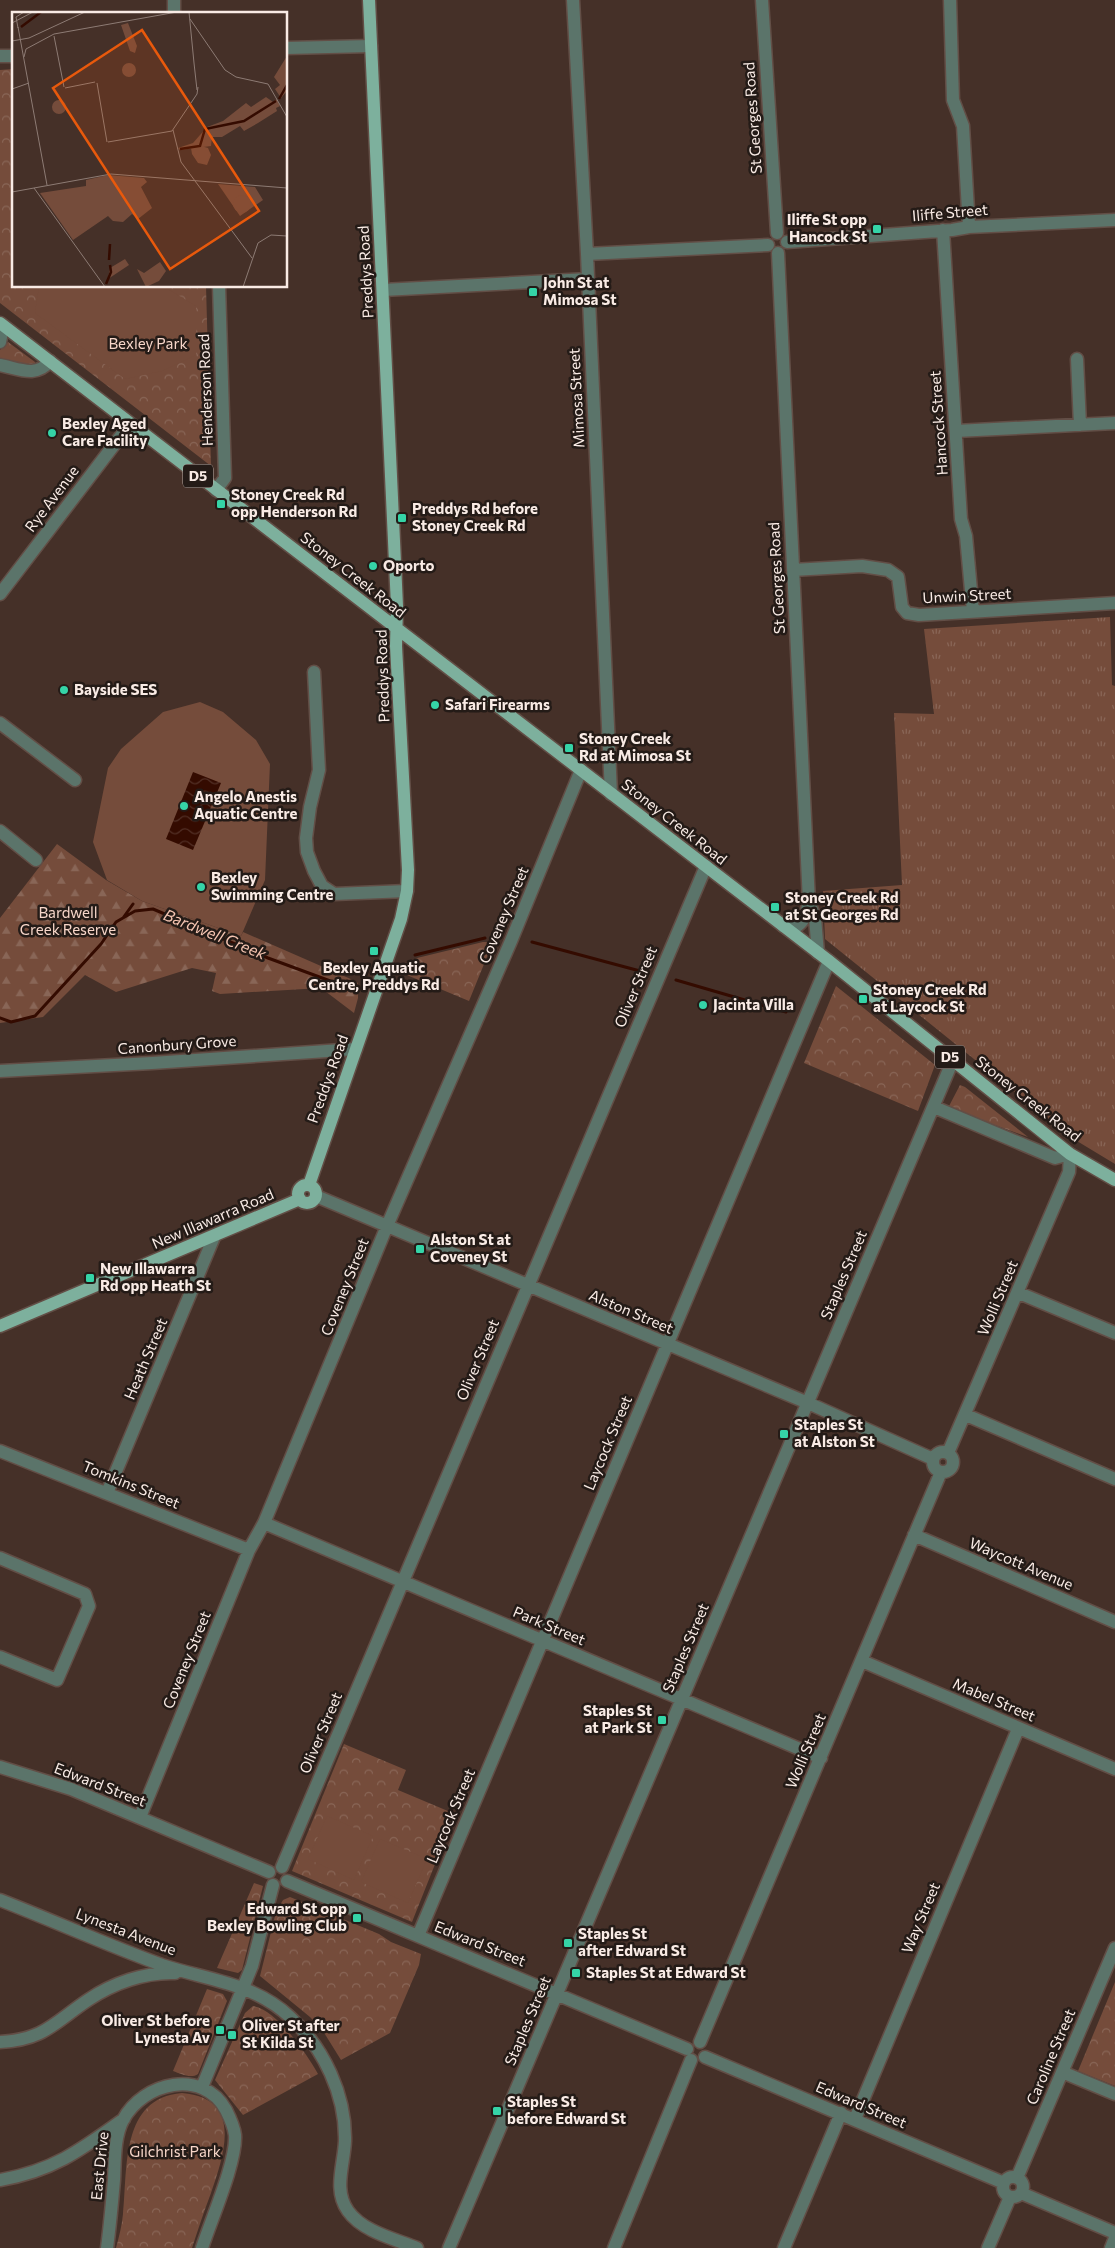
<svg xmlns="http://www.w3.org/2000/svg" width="1115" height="2248" font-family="Commissioner,sans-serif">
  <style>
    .grass { fill: url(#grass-tufts) }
    .forest { fill: url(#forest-firs) }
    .park { fill: url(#park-crowns) }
    .pitch { fill: #754c3b }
    .water { fill: url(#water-waves) }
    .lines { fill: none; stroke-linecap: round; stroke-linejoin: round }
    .stream { stroke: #340b00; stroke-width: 3 }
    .minor-casing { stroke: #624e46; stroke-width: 15 }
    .major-casing { stroke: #624e46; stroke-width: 15 }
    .minor { stroke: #5b746a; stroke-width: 12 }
    .major { stroke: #7db09d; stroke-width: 12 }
    .poi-dot { fill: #35d4a7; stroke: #241b17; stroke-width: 2 }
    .labels { text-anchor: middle; stroke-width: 5; stroke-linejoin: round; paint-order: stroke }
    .shield { fill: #241b17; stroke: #b9ada7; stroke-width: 1 }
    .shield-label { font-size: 14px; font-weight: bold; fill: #f9ebe5 }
    .street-label { font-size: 15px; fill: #f9ebe5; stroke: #241b17 }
    .poi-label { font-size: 15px; font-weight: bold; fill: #f9ebe5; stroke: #241b17; text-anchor: start }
    .park-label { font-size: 15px; fill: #f7d6c9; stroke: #241b17 }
    .water-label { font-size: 16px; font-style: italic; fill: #f4c4b1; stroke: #241b17 }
    .inset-river { fill: none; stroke: #340b00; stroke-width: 2.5 }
    .inset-road { fill: none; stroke: #8d7b74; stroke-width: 1 }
    .view { fill: #e8590c; fill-opacity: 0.15; stroke: #e8590c; stroke-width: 2.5 }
    .inset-edge { fill: none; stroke: #f9ebe5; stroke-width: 2.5 }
  </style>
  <defs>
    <pattern id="grass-tufts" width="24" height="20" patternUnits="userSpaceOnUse" patternTransform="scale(1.25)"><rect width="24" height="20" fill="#754c3b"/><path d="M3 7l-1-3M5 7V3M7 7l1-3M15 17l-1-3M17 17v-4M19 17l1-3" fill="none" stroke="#896657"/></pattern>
    <pattern id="forest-firs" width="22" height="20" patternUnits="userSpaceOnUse" patternTransform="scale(1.25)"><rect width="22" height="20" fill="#754c3b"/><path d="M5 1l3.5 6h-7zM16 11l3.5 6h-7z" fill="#896657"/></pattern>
    <pattern id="park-crowns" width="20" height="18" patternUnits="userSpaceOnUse" patternTransform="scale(1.25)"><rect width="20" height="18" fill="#754c3b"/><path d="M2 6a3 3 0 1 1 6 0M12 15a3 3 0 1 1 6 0" fill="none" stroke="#896657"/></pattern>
    <pattern id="water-waves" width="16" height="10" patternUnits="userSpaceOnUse" patternTransform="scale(1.25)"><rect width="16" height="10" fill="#340b00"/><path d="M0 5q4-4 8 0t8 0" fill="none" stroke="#522f25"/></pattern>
  </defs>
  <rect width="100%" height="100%" fill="#453028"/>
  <!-- grass -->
  <path class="grass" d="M1110 617 1112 685 1115 686V1164L1072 1138 825 939 823 891 902 885 894 713 934 714 924 629Z"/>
  <!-- forest -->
  <path class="forest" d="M57 844 106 880 142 901 241 936 243 932 353 980 358 983V998L354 1013 321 988 220 994 212 991 216 973 192 968 116 992 85 975 43 1017 0 1023V918Z"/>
  <!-- park -->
  <path class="park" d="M14 69V286H206L211 466 0 303V70Z
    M8 342 35 362 36 366 0 361V350Z
    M483 942H493L469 1001 402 973 405 963 417 958Z
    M836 986 935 1065 918 1111 804 1063Z
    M960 1085 965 1087 1028 1137 948 1108Z
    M344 1744 406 1770 398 1790 455 1814 412 1922 292 1871Z
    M254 1883 263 1886 242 1970 238 1973 217 1968Z
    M290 1897 379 1934 391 1942 421 1954 419 1965 390 2033 341 2060 323 2031 310 2017 260 1976 276 1912 283 1900Z
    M1115 1982V2086L1078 2071Z
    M207 1989 223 1994 227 2001 198 2074C191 2079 181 2074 173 2071Z
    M253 2006C276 2009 307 2054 318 2074L243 2115 215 2080 245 2013Z
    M182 2093C244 2098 224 2155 211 2193 204 2211 198 2230 192 2248H116C119 2237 122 2225 123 2214 128 2169 120 2098 182 2093Z"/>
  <!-- pitch -->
  <path class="pitch" d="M39 286H163L196 306V355L162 371 125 379 35 313Z
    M200 702 223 712 256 740 270 764 265 880 241 936 142 901 107 880 93 842 108 768 121 749 163 712Z
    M327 1816 373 1836 354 1880 308 1859Z
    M380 1839 427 1859 408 1903 361 1882Z"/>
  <!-- water -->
  <path class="water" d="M193 772 221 783 193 850 166 839Z"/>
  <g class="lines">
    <!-- stream -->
    <path class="stream" d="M123 918 133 904
      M532 942 640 971
      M415 955 485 938
      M676 980 786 1012
      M0 1018 11 1022 35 1016 101 944 116 922 135 911 153 909 268 958 352 989"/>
    <defs>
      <path id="minor" d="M174 0V14
        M573 0 587 254 611 794
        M762 0 777 233
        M950 0 953 100 963 126 969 227
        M286 48 371 46
        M0 56H14
        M943 230 961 519 966 536 973 612
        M787 242 952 230 969 227 1115 220
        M778 253 809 902C806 914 805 922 794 928L783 926
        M587 254 768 245
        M383 290 588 279
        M0 324 2 332 0 342
        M1077 359 1080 425
        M0 365C20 369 36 378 50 361
        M956 431 1115 423
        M216 490 225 478 219 286
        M793 570 862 566 888 570 898 577 902 607 907 613 919 615 1115 603
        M0 594 130 424
        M314 672 319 770 310 807 306 838 307 852 314 871 322 886 334 894 407 891
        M0 723 75 780
        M0 831 36 860
        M809 902 815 918 818 953
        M0 1071 152 1063 356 1049
        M934 1107 1055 1158 1070 1154 1069 1172 948 1453
        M316 1196 808 1403 933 1459
        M1019 1293 1115 1333
        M966 1415 1115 1479
        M0 1451 249 1550
        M933 1462a10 10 0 1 1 20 0a10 10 0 1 1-20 0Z
        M107 1493 214 1237
        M264 1523 821 1758
        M914 1535 1115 1622
        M0 1558 85 1594 89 1606 57 1680 0 1657
        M862 1661 1115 1769
        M0 1767 71 1789 269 1872
        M140 1817 249 1550 264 1523 387 1226 511 941 581 770
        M282 1867 706 866
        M287 1881 687 2049
        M0 1900C54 1921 107 1945 162 1965 207 1980 254 1983 290 2017 324 2048 346 2095 345 2141 344 2165 333 2190 348 2211 363 2232 395 2239 417 2248
        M418 1936 829 961
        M0 2042C44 2040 55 2022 88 2000 113 1983 145 1972 175 1973
        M700 2042 941 1472
        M705 2057 1004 2183
        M1062 2072 1115 2094
        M202 2087 252 1966 273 1885
        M855 2119 1018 1729
        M1003 2187a10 10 0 1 1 20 0a10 10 0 1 1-20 0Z
        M1017 2178 1115 1948
        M0 2180C53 2171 81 2150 124 2119
        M1021 2193 1115 2233
        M107 2248C110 2225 112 2203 114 2180 115 2161 114 2137 123 2120 143 2082 203 2068 226 2110 230 2118 234 2126 235 2135 237 2161 211 2220 202 2248
        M449 2248 953 1060
        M614 2248 691 2060
        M784 2248 841 2113
        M988 2248 1010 2197
        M1111 2248 1115 2238"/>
      <path id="major" d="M0 323 829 961 1070 1154 1115 1180
        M309 1185 401 919 407 891 408 870 396 646 397 606 369 0
        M298 1194a9 9 0 1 1 18 0a9 9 0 1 1-18 0Z
        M0 1326 300 1199"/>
    </defs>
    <!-- minor casing -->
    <use href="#minor" class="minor-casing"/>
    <!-- major casing -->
    <use href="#major" class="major-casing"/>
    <!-- minor -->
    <use href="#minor" class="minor"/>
    <!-- major -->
    <use href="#major" class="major"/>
  </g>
  <!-- markers -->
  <g class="poi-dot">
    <rect x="872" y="224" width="10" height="10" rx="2.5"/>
    <rect x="528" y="287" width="10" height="10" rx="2.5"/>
    <circle cx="52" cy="433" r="5"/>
    <rect x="216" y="499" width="10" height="10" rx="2.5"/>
    <rect x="397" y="513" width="10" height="10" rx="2.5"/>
    <circle cx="373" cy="566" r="5"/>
    <circle cx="64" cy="690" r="5"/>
    <circle cx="435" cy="705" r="5"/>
    <rect x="564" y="743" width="10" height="10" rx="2.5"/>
    <circle cx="184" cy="806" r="5"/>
    <circle cx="201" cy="887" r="5"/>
    <rect x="770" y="902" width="10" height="10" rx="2.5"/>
    <rect x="369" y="946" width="10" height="10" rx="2.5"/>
    <rect x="858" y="994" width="10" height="10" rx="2.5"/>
    <circle cx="703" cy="1005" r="5"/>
    <rect x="415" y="1244" width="10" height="10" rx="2.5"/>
    <rect x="85" y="1273" width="10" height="10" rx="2.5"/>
    <rect x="779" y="1429" width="10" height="10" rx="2.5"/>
    <rect x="657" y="1715" width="10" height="10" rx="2.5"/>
    <rect x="352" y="1913" width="10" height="10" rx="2.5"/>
    <rect x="563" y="1938" width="10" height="10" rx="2.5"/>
    <rect x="571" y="1968" width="10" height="10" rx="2.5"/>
    <rect x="215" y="2025" width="10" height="10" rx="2.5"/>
    <rect x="227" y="2030" width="10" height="10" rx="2.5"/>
    <rect x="492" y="2106" width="10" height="10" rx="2.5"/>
  </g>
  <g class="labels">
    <!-- shield labels -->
    <g class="shield">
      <rect x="183" y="464.5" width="30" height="23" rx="4"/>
      <rect x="935" y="1045.5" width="30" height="23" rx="4"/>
    </g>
    <g class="shield-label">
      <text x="198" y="481">D5</text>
      <text x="950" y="1062">D5</text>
    </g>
    <!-- street labels -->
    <g class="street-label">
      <text transform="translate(753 118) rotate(-94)" y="5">St Georges Road</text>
      <text transform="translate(950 213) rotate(-5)" y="5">Iliffe Street</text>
      <text transform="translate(366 272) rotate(-93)" y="5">Preddys Road</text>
      <text transform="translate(206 390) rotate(-92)" y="5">Henderson Road</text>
      <text transform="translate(577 398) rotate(-93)" y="5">Mimosa Street</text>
      <text transform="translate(939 423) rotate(-94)" y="5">Hancock Street</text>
      <text transform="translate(52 499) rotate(-53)" y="5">Rye Avenue</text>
      <text transform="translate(353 575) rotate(38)" y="5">Stoney Creek Road</text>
      <text transform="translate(777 578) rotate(-93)" y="5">St Georges Road</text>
      <text transform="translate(967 596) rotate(-3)" y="5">Unwin Street</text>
      <text transform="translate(383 676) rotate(-92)" y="5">Preddys Road</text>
      <text transform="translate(674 822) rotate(38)" y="5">Stoney Creek Road</text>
      <text transform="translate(504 915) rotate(-67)" y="5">Coveney Street</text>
      <text transform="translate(636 987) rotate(-67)" y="5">Oliver Street</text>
      <text transform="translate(177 1045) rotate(-4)" y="5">Canonbury Grove</text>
      <text transform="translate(328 1079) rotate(-70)" y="5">Preddys Road</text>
      <text transform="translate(1028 1099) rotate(38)" y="5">Stoney Creek Road</text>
      <text transform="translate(213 1219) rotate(-23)" y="5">New Illawarra Road</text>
      <text transform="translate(844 1275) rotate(-67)" y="5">Staples Street</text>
      <text transform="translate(345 1287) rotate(-68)" y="5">Coveney Street</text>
      <text transform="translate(998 1298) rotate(-67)" y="5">Wolli Street</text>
      <text transform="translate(631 1312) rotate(23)" y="5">Alston Street</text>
      <text transform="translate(146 1359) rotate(-67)" y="5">Heath Street</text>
      <text transform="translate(478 1360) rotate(-67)" y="5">Oliver Street</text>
      <text transform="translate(608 1443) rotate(-67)" y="5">Laycock Street</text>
      <text transform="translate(131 1485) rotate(22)" y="5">Tomkins Street</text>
      <text transform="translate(1021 1564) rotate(23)" y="5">Waycott Avenue</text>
      <text transform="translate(549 1626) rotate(23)" y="5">Park Street</text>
      <text transform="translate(686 1648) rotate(-67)" y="5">Staples Street</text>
      <text transform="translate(187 1660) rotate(-68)" y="5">Coveney Street</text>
      <text transform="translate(994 1700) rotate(23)" y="5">Mabel Street</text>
      <text transform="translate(321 1733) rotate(-67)" y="5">Oliver Street</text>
      <text transform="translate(806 1751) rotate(-67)" y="5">Wolli Street</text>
      <text transform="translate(100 1785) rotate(21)" y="5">Edward Street</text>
      <text transform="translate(451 1816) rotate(-67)" y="5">Laycock Street</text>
      <text transform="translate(921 1918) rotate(-67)" y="5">Way Street</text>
      <text transform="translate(126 1932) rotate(21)" y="5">Lynesta Avenue</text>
      <text transform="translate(480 1944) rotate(22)" y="5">Edward Street</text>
      <text transform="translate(528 2021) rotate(-67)" y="5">Staples Street</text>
      <text transform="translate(1051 2057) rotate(-67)" y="5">Caroline Street</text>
      <text transform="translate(861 2105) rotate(23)" y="5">Edward Street</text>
      <text transform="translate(100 2166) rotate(-84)" y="5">East Drive</text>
    </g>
    <!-- poi labels -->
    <g class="poi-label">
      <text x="867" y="225" text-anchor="end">Iliffe St opp<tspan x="867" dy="17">Hancock St</tspan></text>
      <text x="543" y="288">John St at<tspan x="543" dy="17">Mimosa St</tspan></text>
      <text x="62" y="429">Bexley Aged<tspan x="62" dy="17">Care Facility</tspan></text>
      <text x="231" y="500">Stoney Creek Rd<tspan x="231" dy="17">opp Henderson Rd</tspan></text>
      <text x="412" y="514">Preddys Rd before<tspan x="412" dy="17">Stoney Creek Rd</tspan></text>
      <text x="383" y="571">Oporto</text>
      <text x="74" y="695">Bayside SES</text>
      <text x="445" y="710">Safari Firearms</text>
      <text x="579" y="744">Stoney Creek<tspan x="579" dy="17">Rd at Mimosa St</tspan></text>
      <text x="194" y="802">Angelo Anestis<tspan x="194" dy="17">Aquatic Centre</tspan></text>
      <text x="211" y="883">Bexley<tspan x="211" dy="17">Swimming Centre</tspan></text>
      <text x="785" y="903">Stoney Creek Rd<tspan x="785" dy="17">at St Georges Rd</tspan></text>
      <text x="374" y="973" text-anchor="middle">Bexley Aquatic<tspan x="374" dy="17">Centre, Preddys Rd</tspan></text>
      <text x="873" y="995">Stoney Creek Rd<tspan x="873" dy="17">at Laycock St</tspan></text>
      <text x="713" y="1010">Jacinta Villa</text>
      <text x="430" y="1245">Alston St at<tspan x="430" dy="17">Coveney St</tspan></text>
      <text x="100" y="1274">New Illawarra<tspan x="100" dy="17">Rd opp Heath St</tspan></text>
      <text x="794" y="1430">Staples St<tspan x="794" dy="17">at Alston St</tspan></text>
      <text x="652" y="1716" text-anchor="end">Staples St<tspan x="652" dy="17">at Park St</tspan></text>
      <text x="347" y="1914" text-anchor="end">Edward St opp<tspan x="347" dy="17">Bexley Bowling Club</tspan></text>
      <text x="578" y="1939">Staples St<tspan x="578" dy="17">after Edward St</tspan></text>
      <text x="586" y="1978">Staples St at Edward St</text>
      <text x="210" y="2026" text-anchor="end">Oliver St before<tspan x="210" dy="17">Lynesta Av</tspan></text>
      <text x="242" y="2031">Oliver St after<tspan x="242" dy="17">St Kilda St</tspan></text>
      <text x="507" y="2107">Staples St<tspan x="507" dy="17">before Edward St</tspan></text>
    </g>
    <!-- park labels -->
    <g class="park-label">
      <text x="148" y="349">Bexley Park</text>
      <text x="68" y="918">Bardwell<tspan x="68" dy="17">Creek Reserve</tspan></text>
      <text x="175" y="2157">Gilchrist Park</text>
    </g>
    <!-- water labels -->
    <g class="water-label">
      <text transform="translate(215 934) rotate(22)" y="6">Bardwell Creek</text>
    </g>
  </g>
  <!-- overview -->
  <g transform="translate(12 12)">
    <rect width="275" height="275" fill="#453028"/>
    <path d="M96 163 132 166 135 170 129 175 140 196 126 207 120 202 111 210 101 209 96 204 61 228 28 181 74 174V168Z" fill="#754c3b"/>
    <path d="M254 85 261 90 265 87 268 94 264 96 265 99 246 111 232 119 228 114 210 125H200L199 134 168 138 166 136 181 131 195 115 211 109 234 91 239 95Z" fill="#754c3b"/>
    <path d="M116 11 125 34 123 41 118 39 109 13ZM275 44V79L269 86 263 77 268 73 262 65ZM110 58a7 7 0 1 1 14 0a7 7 0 1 1-14 0ZM40 95a7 7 0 1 1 14 0a7 7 0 1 1-14 0ZM206 172 243 175 251 188 228 204ZM113 247 117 253 96 267 98 256ZM148 250 154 259 147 269 134 275 125 257 132 261Z" fill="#754c3b"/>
    <path d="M189 134 196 136 199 143 195 153 186 151 180 142 179 136ZM221 192a9 9 0 1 1 18 0a9 9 0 1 1-18 0Z" fill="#754c3b"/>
    <path class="inset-river" d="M9 15 29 0M267 87 275 73M168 137 188 134 193 117 232 109 264 89M97 248 98 232M94 272 99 260 98 253"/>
    <path class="inset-road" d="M177 0 182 51M178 7 213 58 224 65 256 72 275 105M0 11 21 0M6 15 35 173M6 16 4 5 12 0M42 24 52 75M0 29 17 26 73 0M12 45 14 37 42 22 165 0M182 51 185 78M85 71 95 130M53 76 83 70M0 77 17 71M161 118 169 150 240 246M160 119 185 82 186 75M96 130 160 119M22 176 93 275M0 180 99 162 275 176M231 275 246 231 259 223 275 224"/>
    <path class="view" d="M130 18 247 199 158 257 41 76Z"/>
    <rect width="275" height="275" class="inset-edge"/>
  </g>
</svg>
